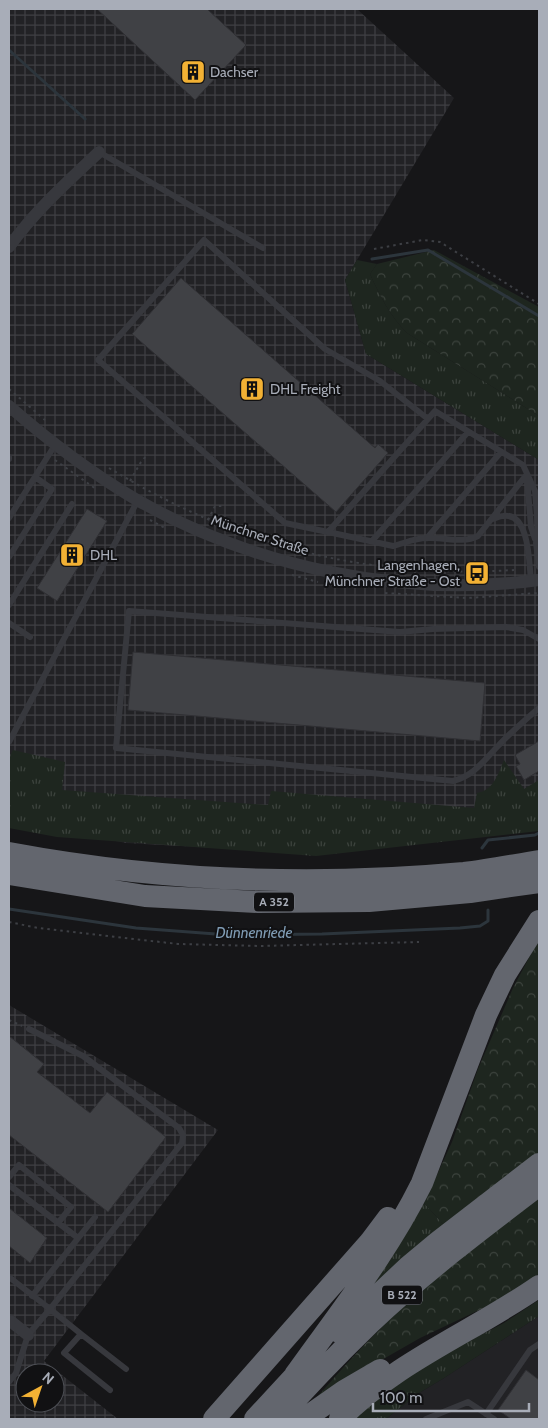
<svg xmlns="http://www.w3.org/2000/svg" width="548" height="1428" font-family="Cabin,sans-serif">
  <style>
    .built { fill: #222225 }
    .industrial { fill: url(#industrial-grid); fill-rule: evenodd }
    .grass { fill: url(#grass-tufts) }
    .forest { fill: url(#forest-crowns) }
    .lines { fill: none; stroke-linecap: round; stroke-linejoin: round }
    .stream { stroke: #2c353c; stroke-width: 3 }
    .building { fill: #404145; stroke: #303034 }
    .path { stroke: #3d3f44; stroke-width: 2; stroke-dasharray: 2.5 4; stroke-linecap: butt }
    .lane { stroke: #37383d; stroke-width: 6 }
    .street { stroke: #37383d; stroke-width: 12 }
    .highway { stroke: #63666e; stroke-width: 22 }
    .labels { text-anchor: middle; stroke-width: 4; stroke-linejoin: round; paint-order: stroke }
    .shield { fill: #111113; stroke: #7b7e86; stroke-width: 1 }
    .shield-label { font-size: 12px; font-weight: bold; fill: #a8adb8 }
    .poi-label { font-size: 14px; fill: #a8adb8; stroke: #111113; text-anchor: start }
    .street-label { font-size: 14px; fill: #a8adb8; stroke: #111113 }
    .water-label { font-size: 15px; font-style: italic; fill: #7f9bb3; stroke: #111113 }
  </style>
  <defs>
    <pattern id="industrial-grid" width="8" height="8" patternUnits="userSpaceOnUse" patternTransform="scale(1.25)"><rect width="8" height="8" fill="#222225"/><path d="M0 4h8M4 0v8" fill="none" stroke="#3f3f43"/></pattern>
    <pattern id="grass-tufts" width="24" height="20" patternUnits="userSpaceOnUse" patternTransform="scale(1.25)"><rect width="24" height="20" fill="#1e261f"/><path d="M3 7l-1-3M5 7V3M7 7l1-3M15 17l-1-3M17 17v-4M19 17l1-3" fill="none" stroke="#3c433d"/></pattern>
    <pattern id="forest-crowns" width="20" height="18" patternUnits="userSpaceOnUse" patternTransform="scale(1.25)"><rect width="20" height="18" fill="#1e261f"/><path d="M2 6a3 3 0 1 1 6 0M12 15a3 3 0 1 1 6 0" fill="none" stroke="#3c433d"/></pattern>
  </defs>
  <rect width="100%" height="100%" fill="#161618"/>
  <!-- built -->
  <path class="built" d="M539 1316V1419H386L419 1393 444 1378Z"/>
  <!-- industrial -->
  <path class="industrial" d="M9 9H357L454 98 345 280 366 354 539 460V828L312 853 126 843 9 820Z
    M9 1005 218 1130 44 1361 118 1419H9ZM25 1373H55V1403H25Z"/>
  <!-- grass -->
  <path class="grass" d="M357 260 377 264 370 274C380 296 390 316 407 333L539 416V460L366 354 345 280Z
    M13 750 65 762 62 790 268 805 271 791 474 808 477 793C494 790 498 774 504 760L524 789 539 780V831L316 856 57 837 9 828V758Z
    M424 1203 444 1225 377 1287 373 1282Z
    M539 1300V1316L444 1378 419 1393 386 1419H351L416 1368 504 1323Z"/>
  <!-- forest -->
  <path class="forest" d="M434 250 539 307V416L407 333C390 316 380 296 370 274L377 264Z
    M539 939V1154L444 1225 424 1203 452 1142 478 1069 513 988Z
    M539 1198V1274L492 1304 420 1338 317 1397C341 1370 364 1344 390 1319 437 1275 488 1237 539 1198Z"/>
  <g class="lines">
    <!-- stream -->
    <path class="stream" d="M9 50 85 119
      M372 259 428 250 539 316
      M482 848 488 840 535 835 539 833
      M9 909 136 928 229 935 322 934 460 928 480 926 488 921V910"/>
  </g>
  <!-- building -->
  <path class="building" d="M97 9H207L246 45 195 100Z
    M181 278 375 448 378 444 388 453 336 512 132 334Z
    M87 509 107 521 57 601 37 588Z
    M133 652 485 683 480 741 128 710Z
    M539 741V771L524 780 516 766 520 764 515 755Z
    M9 1036 44 1064 37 1072 90 1113 107 1092 166 1137 108 1212 9 1135Z
    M9 1208 47 1238 30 1263 9 1246Z
    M526 1370 539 1380V1419H511L498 1410Z"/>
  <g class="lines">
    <!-- path -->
    <path class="path" d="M374 249 423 240 440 242 539 304
      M9 389 45 420
      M55 460 96 489
      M109 468C237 546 365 579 514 570
      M130 481 141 462 148 454
      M150 520 165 528
      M208 520 215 506H222L223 504
      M292 575 318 582
      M385 593 467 598 539 593
      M9 922 38 928 178 944 260 946 419 942
      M9 1020 22 1026"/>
    <!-- lane -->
    <path class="lane" d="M99 152 263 248
      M9 457V459
      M527 474 478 536C462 544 445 537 427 538 415 538 405 543 393 546L328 532 435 411 523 465 535 491 538 527 536 543 539 567
      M527 478 531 527 535 539
      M9 518 55 445
      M492 519C496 518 500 516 503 516 530 512 529 564 531 581
      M328 532 285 523 98 360 204 240 325 349 380 381 428 419
      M427 538 501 452
      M372 541 468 432
      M9 557 52 489 35 477
      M9 605 72 504
      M9 623 30 637
      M539 639 523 630 506 627 433 629 400 632 129 611 116 748 453 781C475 775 483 761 499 745 511 732 525 720 539 708
      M9 742 138 500
      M29 1029 83 1056 179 1128 183 1135 182 1143 50 1309 81 1334 64 1353 110 1390
      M9 1177 19 1165 71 1207 58 1223
      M9 1185 78 1238
      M9 1277 50 1309 28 1335 16 1373 9 1382
      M32 1296 95 1217
      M81 1334 126 1369
      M486 1414 530 1350 539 1344
      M426 1419 468 1402 494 1419"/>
    <!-- street -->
    <path class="street" d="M9 247C35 211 67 182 99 152
      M9 406C49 441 91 473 137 500 257 568 402 598 539 580
      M9 1320 28 1335"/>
    <!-- highway -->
    <path class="highway" d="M9 853C159 881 312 887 464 873 489 870 514 865 539 861
      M9 874 145 896 258 902 369 901 470 892 539 882
      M339 1332 408 1267 438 1242 539 1164
      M295 1375C340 1312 388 1252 422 1183L486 1015 505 975 539 921
      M214 1419 370 1242 388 1218
      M255 1419 305 1365
      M278 1419C307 1386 338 1354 370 1323 423 1273 481 1229 539 1185
      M304 1419 344 1391 380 1370
      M340 1419C397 1361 473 1332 539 1286"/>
  </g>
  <!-- icons -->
  <defs>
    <symbol id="building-square" viewBox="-11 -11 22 22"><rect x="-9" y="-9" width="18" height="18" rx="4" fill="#f2b134" stroke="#111113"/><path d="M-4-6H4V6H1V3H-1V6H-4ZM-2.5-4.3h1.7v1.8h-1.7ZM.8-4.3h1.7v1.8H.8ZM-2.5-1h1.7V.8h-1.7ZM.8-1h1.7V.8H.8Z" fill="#111"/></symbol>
    <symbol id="bus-square" viewBox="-11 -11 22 22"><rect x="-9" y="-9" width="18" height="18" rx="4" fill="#f2b134" stroke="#111113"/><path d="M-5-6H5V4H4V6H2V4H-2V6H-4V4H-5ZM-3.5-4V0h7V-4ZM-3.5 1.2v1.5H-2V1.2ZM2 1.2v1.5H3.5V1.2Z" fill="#111"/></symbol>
  </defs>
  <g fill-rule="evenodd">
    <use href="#building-square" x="179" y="58" width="28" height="28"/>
    <use href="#building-square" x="238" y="375" width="28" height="28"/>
    <use href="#building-square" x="58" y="541" width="28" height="28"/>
    <use href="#bus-square" x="463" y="559" width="28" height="28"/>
  </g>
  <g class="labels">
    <!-- shield labels -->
    <g class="shield">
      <rect x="254" y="892.5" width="40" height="19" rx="4"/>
      <rect x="382" y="1285.5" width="40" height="19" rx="4"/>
    </g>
    <g class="shield-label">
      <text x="274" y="906">A 352</text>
      <text x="402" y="1299">B 522</text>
    </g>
    <!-- poi labels -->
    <g class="poi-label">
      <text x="210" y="77">Dachser</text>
      <text x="270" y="394">DHL Freight</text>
      <text x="90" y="560">DHL</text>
      <text x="460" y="570" text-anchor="end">Langenhagen,<tspan x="460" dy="16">Münchner Straße - Ost</tspan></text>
    </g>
    <!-- street labels -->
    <g class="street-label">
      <text transform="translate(260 535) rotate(18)" y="5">Münchner Straße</text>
    </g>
    <!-- water labels -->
    <g class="water-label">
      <text x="254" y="938">Dünnenriede</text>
    </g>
  </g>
  <!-- border -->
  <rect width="548" height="1428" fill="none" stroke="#a8adb8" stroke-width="20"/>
  <!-- north arrow -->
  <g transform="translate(40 1388) rotate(40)"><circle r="24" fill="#111113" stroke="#4d4f55"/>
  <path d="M0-4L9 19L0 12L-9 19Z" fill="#f2b134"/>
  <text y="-8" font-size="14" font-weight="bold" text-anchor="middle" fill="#a8adb8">N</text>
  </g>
  <!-- scale -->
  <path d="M373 1403v8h156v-8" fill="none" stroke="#a8adb8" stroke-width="2.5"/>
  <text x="380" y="1403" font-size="15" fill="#a8adb8" stroke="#111113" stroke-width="4" paint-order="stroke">100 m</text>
</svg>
